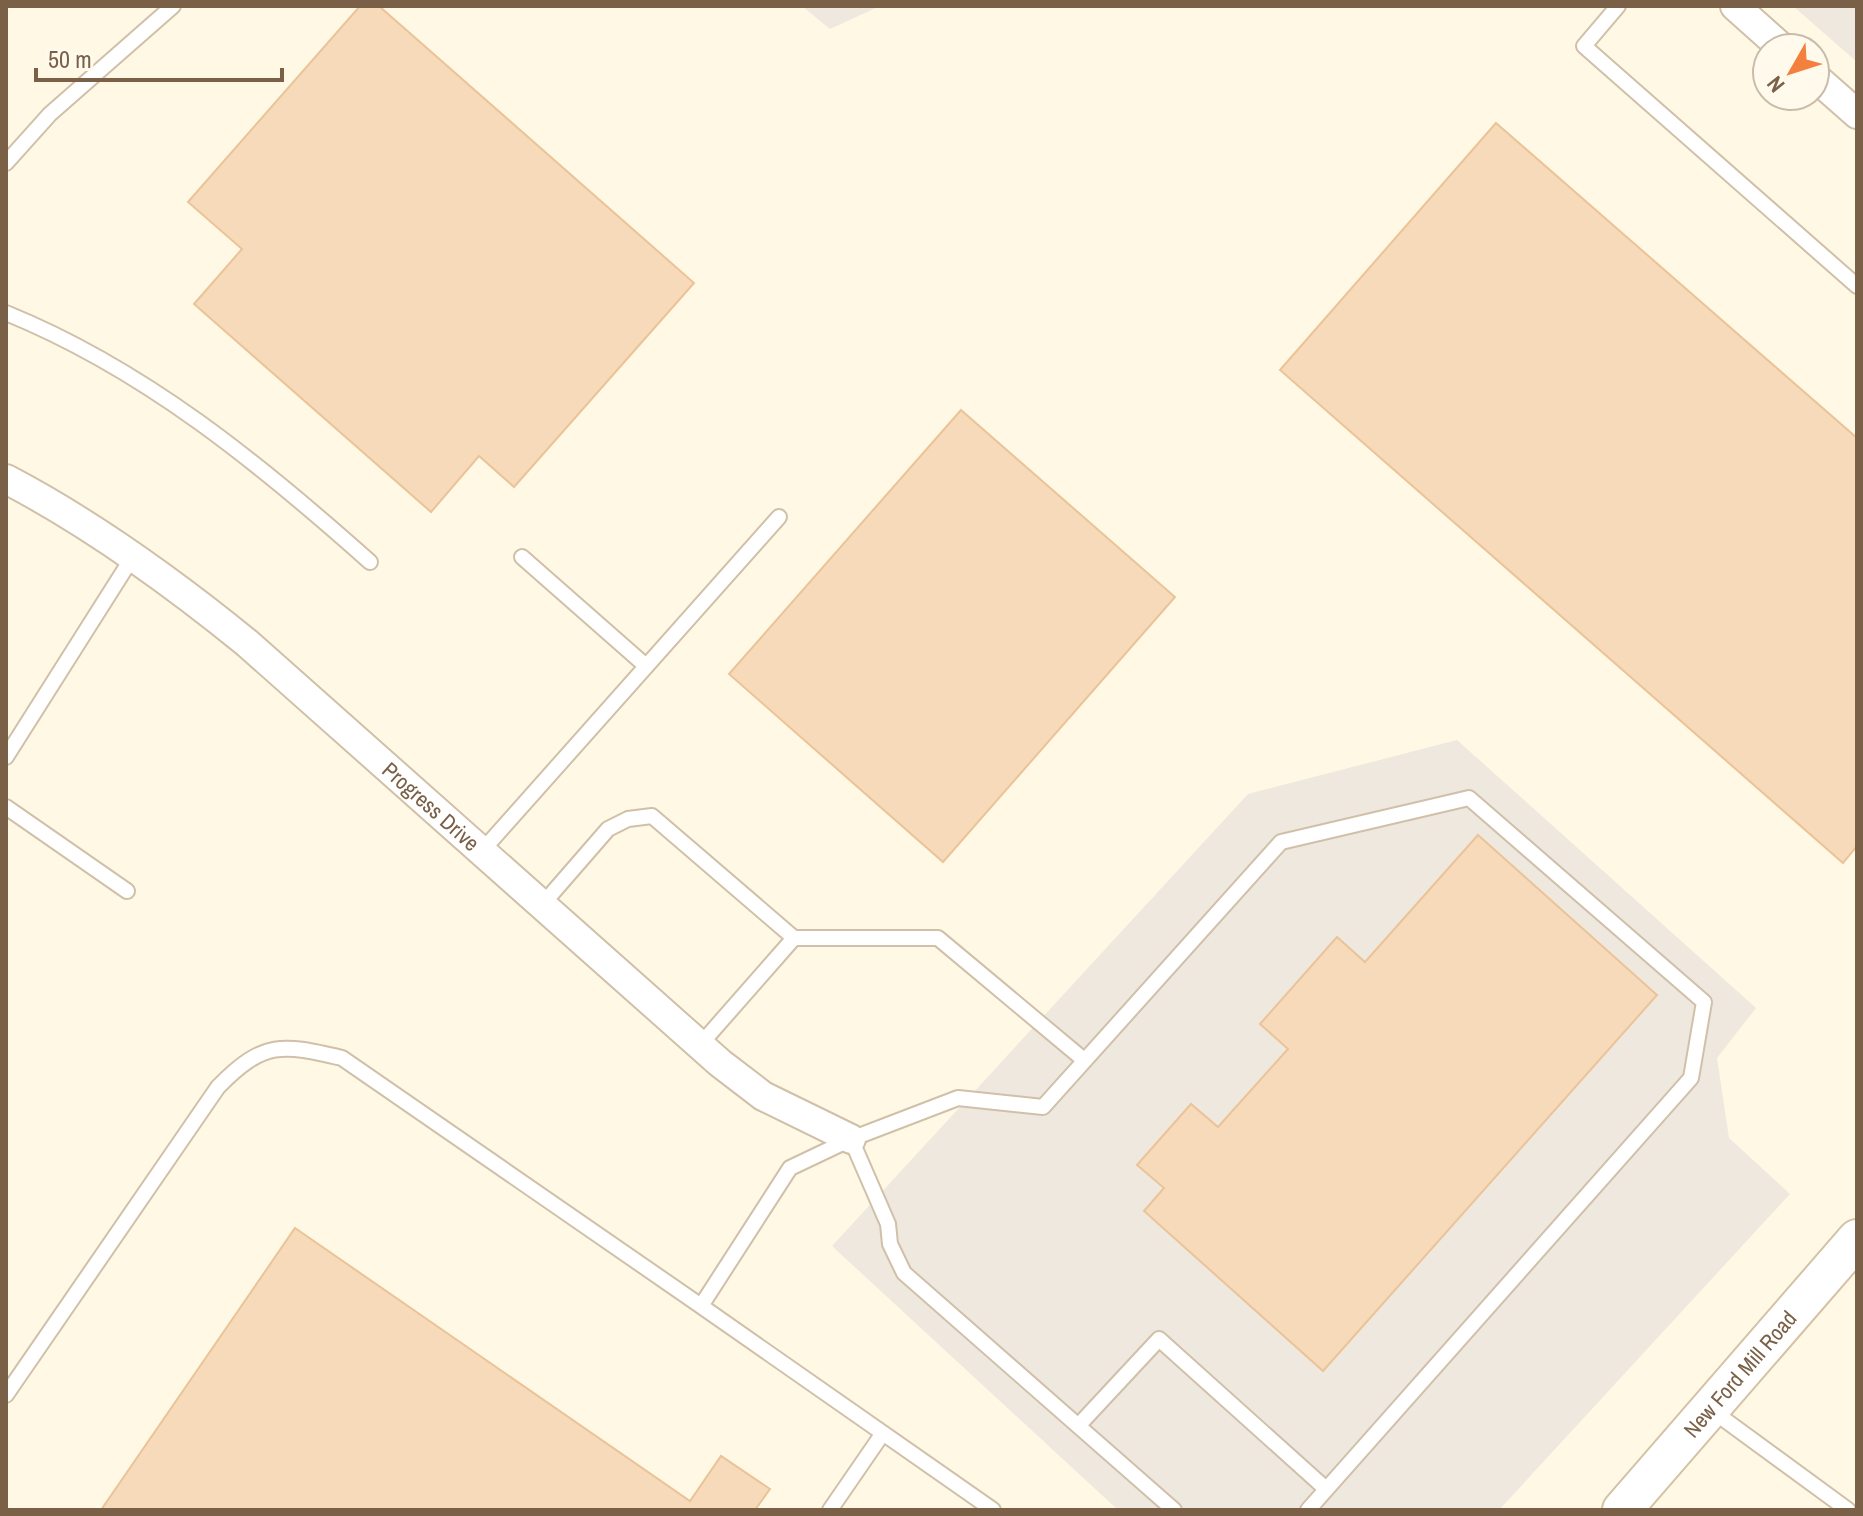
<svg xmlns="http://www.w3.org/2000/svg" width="1863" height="1516" font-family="'Archivo Narrow',sans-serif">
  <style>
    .industrial { fill: #eee8df }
    .building { fill: #f7dab9; stroke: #ebc398; stroke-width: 2 }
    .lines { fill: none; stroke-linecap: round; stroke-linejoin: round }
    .lane-casing { stroke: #d1c0a9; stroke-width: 18 }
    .street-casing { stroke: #d1c0a9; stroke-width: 32 }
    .secondary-casing { stroke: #d5c2a6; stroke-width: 42 }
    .lane { stroke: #fff; stroke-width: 14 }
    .street { stroke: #fff; stroke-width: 28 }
    .secondary { stroke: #fff; stroke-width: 38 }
    .labels { text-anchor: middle; stroke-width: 7; stroke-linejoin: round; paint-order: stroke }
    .street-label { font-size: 22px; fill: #7a6047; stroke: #fffaec }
  </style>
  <rect width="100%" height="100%" fill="#fef8e4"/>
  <!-- industrial -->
  <path class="industrial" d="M802 6H880L830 29Z
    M1793 6H1857V62Z
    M1457 740 1756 1008 1717 1058 1729 1138 1790 1194 1499 1510H1118L832 1246 1248 794Z"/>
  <!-- building -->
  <path class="building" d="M360 6H379L694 283 514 487 479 456 431 512 194 304 242 249 188 202Z
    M1496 123 1857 438V846L1843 863 1280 370Z
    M961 410 1175 597 943 862 729 674Z
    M1478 835 1657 995 1323 1371 1144 1211 1164 1188 1137 1165 1191 1104 1218 1127 1288 1049 1260 1024 1337 937 1365 962Z
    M295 1228 690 1501 721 1456 770 1489 755 1510H101Z"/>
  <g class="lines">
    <defs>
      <path id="lane" d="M1618 6 1584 46 1857 286
        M6 163 50 114 173 6
        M6 313C144 369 260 464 370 562
        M522 557 646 666
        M6 757 132 558
        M6 807 127 891
        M482 851 779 517
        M542 905 608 829 628 819 652 816 794 938 700 1045
        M794 938H938L1084 1060
        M851 1139 888 1224 890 1244 904 1273 1174 1510
        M6 1395 218 1087C264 1040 282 1044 342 1058L701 1306
        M1710 1409 1848 1510
        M1078 1426 1159 1339 1326 1489
        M830 1510 883 1433
        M993 1510 701 1306 790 1168 851 1139 958 1098 1043 1107 1281 842 1469 798 1704 1002 1691 1078 1308 1510"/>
      <g id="street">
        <path d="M1735 6 1782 48"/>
        <path d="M1815 77 1857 114"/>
        <path id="s1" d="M6 479C92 524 172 582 247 643L720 1063 763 1096 851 1139"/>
      </g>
      <g id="secondary">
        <path id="s2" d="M1622 1510 1857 1239"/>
      </g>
    </defs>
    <!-- lane casing -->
    <use href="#lane" class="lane-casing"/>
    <!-- street casing -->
    <use href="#street" class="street-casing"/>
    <!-- secondary casing -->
    <use href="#secondary" class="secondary-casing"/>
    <!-- lane -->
    <use href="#lane" class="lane"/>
    <!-- street -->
    <use href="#street" class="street"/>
    <!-- secondary -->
    <use href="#secondary" class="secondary"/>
  </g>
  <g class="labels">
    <!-- street labels -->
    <g class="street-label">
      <text dy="8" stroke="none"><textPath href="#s1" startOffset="538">Progress Drive</textPath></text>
      <text dy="8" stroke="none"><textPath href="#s2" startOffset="180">New Ford Mill Road</textPath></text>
    </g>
  </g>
  <!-- border -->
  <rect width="1863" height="1516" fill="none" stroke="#7a6047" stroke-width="16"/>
  <!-- north arrow -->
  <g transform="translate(1791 72) rotate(231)"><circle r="38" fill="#fffaec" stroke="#cabcaa" stroke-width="2"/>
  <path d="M0-6L14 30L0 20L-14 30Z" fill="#f4803d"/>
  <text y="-12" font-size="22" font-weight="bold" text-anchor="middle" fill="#7a6047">N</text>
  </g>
  <!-- scale -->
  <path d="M36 68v12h246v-12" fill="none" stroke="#7a6047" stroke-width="4"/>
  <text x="48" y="68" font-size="24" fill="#7a6047" stroke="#fffaec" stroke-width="6" paint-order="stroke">50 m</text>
</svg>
